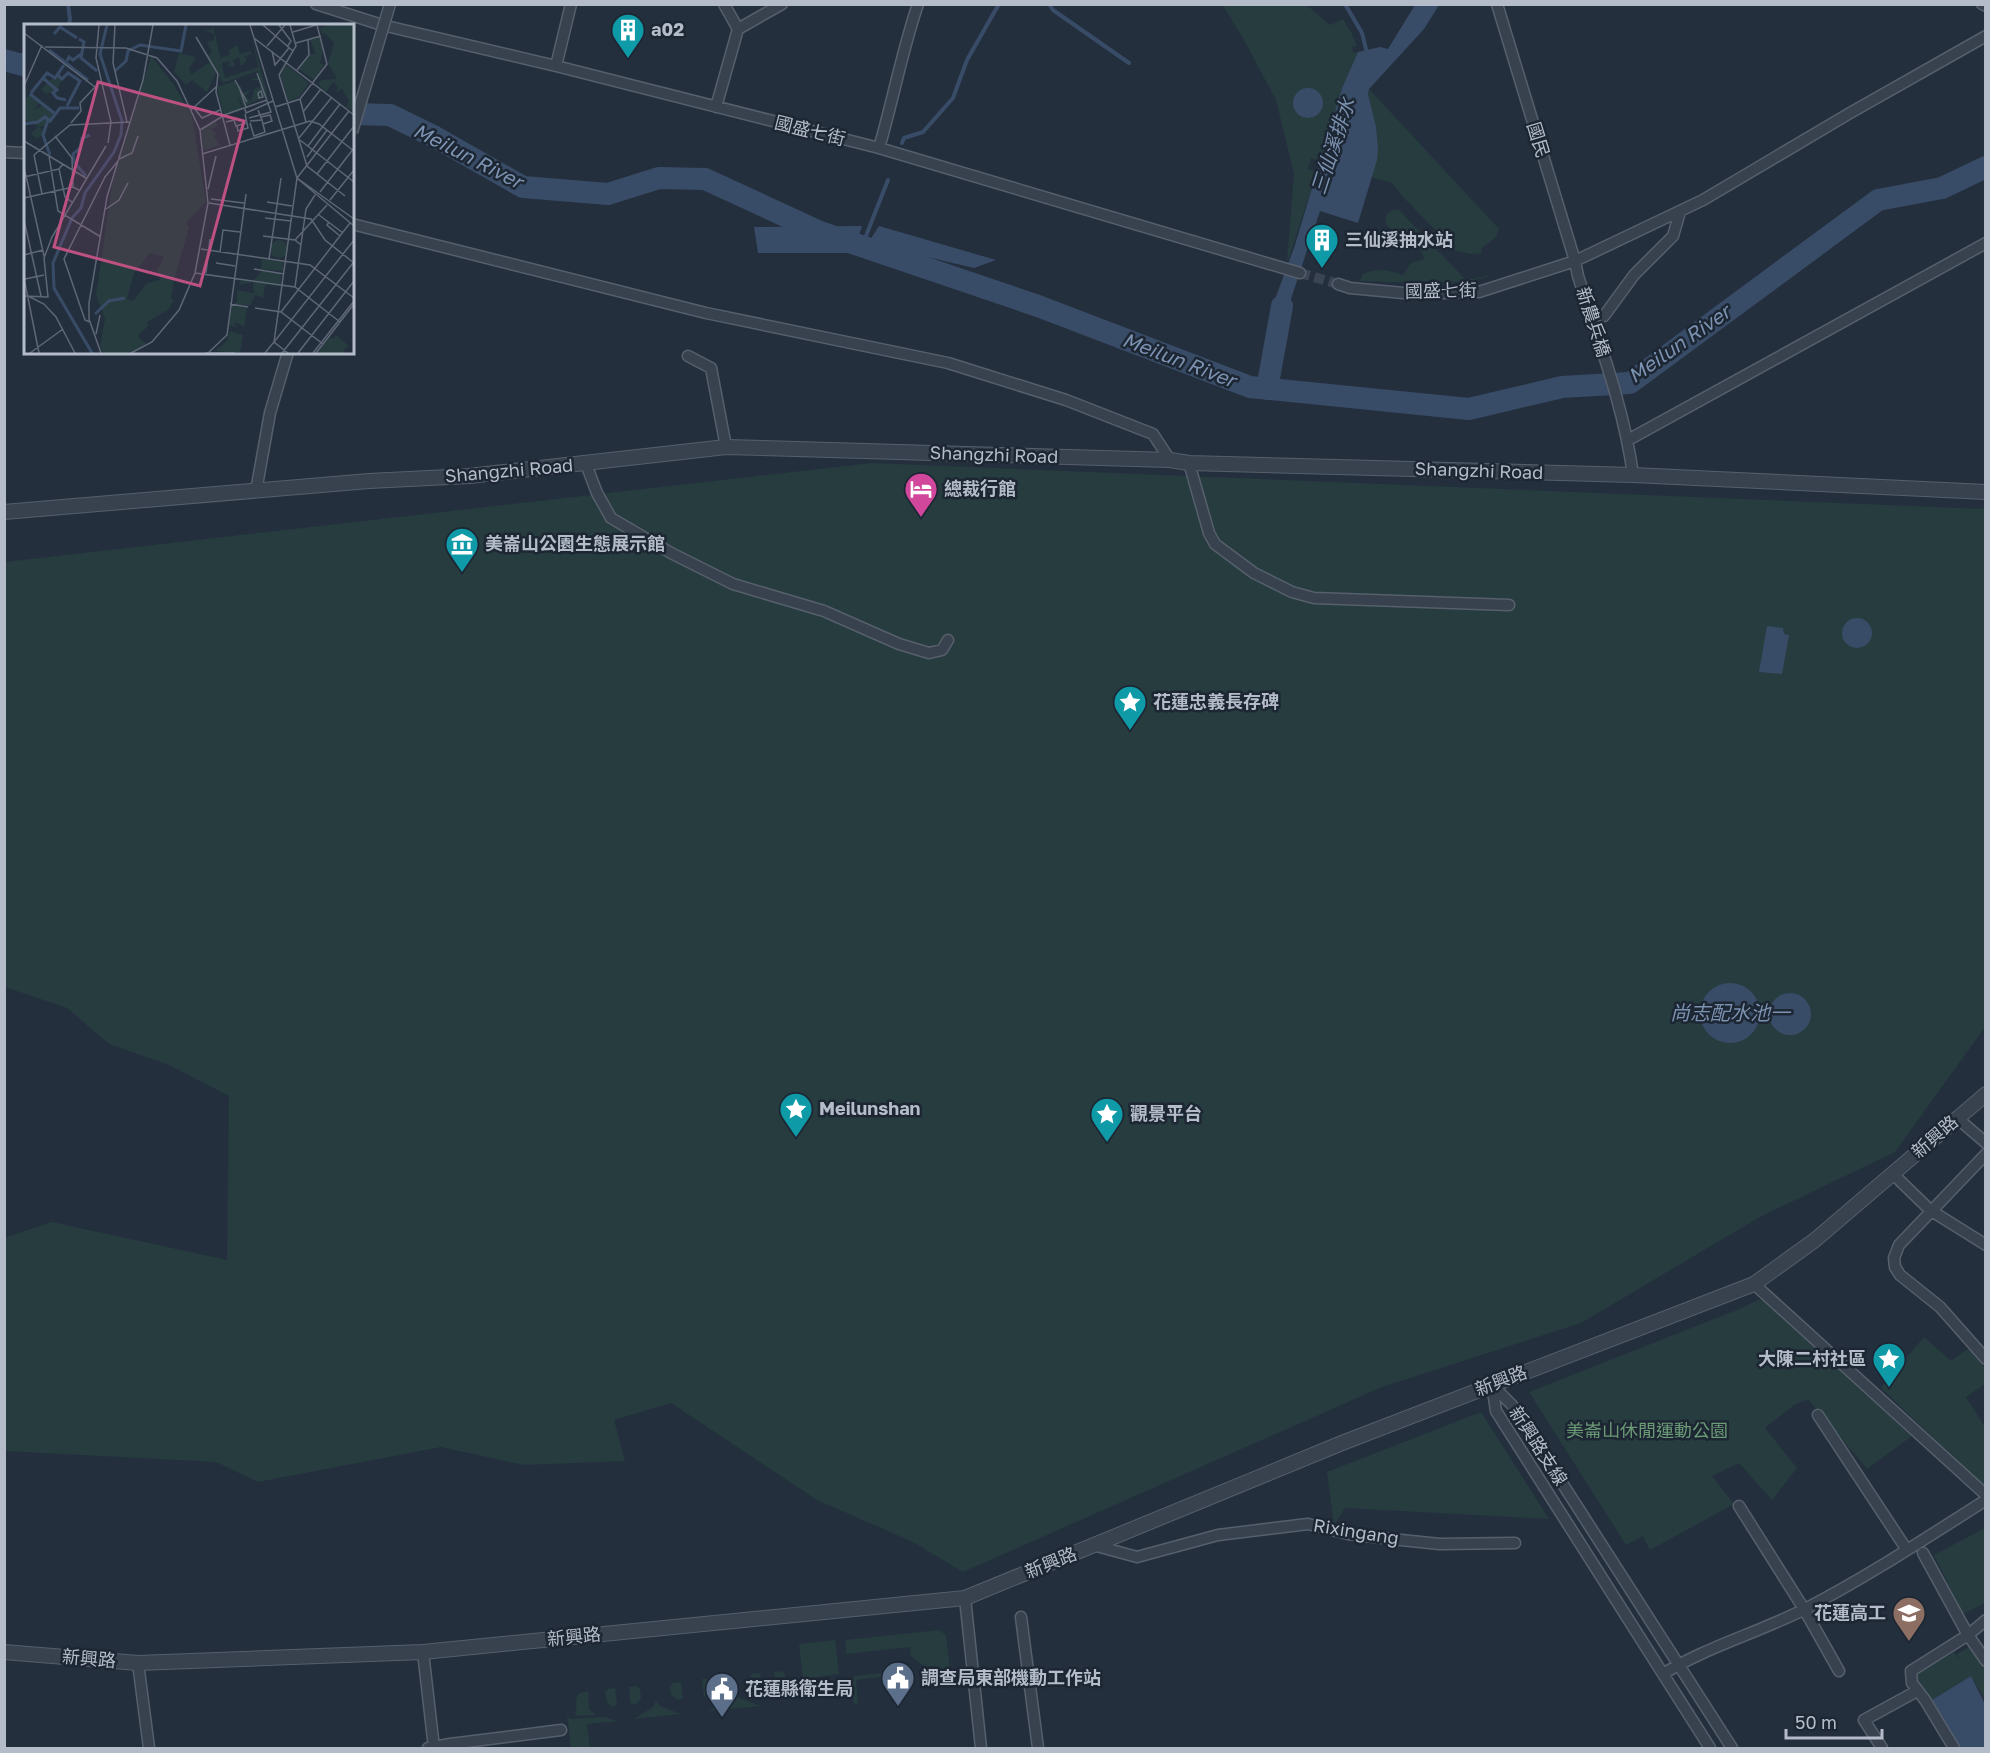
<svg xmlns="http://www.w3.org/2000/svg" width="1990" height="1753" font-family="'Golos Text','Noto Sans TC',sans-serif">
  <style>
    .green { fill: #263c3f }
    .water { fill: #394c67 }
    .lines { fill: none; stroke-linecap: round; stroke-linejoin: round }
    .stream { stroke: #394c67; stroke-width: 4 }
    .river { stroke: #394c67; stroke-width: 22 }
    .minor-tunnel { stroke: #3a4453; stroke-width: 10; stroke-dasharray: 10 5; stroke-linecap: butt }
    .minor-casing { stroke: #565f6c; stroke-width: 13 }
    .tertiary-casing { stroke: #565f6c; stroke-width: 16 }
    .minor { stroke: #38414e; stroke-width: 10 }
    .tertiary { stroke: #38414e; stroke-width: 14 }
    .minor-bridge-casing { stroke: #565f6c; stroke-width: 13; stroke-linecap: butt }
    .minor-bridge { stroke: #38414e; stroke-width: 10 }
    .labels { text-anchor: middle; stroke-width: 5; stroke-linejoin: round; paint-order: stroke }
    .poi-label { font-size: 18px; font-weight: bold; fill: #b4bcc9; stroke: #1d2633; text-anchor: start }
    .street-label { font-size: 18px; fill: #b4bcc9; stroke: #1d2633 }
    .park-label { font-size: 18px; fill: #6b9a76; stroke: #1d2633 }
    .water-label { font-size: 20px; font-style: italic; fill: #7c92b1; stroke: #1d2633 }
    .inset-river { fill: none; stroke: #394c67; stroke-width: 3 }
    .inset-road { fill: none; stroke: #5e6776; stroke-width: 1.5 }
    .view { fill: #bd5182; fill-opacity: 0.15; stroke: #bd5182; stroke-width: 3 }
    .inset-edge { fill: none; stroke: #b4bcc9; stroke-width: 3 }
  </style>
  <rect width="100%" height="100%" fill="#242f3e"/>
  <!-- green -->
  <path class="green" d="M1226 4H1300L1309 7 1330 25 1343 19 1352 34 1357 46 1352 47 1353 53 1358 52 1342 88 1320 161 1311 158 1308 169 1317 172 1288 261H1287L1294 174 1276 100 1244 40 1224 7Z
    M1369 89 1499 229 1496 237 1481 249 1482 253 1472 254 1456 251 1405 199 1392 183 1371 177C1380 149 1374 122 1368 94Z
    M1393 210H1399L1466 280 1488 276V277C1445 287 1404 282 1360 281L1363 274C1377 267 1389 270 1403 275L1411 263 1424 259C1419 237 1395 238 1385 222L1387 214Z
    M872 463 1985 509V1027L1895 1152 1760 1217 1581 1323 1382 1387 963 1572 913 1542 817 1500 671 1403 614 1420 625 1461 524 1465 441 1447 258 1482 216 1462 5 1451 4 1238 52 1222 227 1260 229 1096 169 1065 109 1044 67 1008 5 987V562Z
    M1762 1298 1912 1436 1867 1469 1808 1399 1794 1405 1765 1428 1797 1468 1772 1500 1739 1463 1712 1476 1734 1504 1650 1550 1643 1536 1626 1545 1529 1392 1742 1308Z
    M1924 1337 1951 1361 1969 1348 1985 1368V1384L1966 1397 1985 1427V1487L1881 1388Z
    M1481 1412 1549 1519 1345 1508 1334 1525 1327 1472Z
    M1985 1528V1603L1963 1614 1934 1555Z
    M939 1630 946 1635 952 1685H947L911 1656 910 1647 846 1654 845 1640Z
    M835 1640 839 1674 803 1679 799 1644Z
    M1973 1645 1985 1665V1699L1971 1676 1932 1700 1915 1676 1954 1652 1961 1661 1957 1654Z
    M905 1670 909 1673 905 1695 904 1688H899L898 1675 856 1680 858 1703 854 1704 851 1681 855 1676Z
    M782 1671 785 1674 786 1683 779 1690 776 1688 774 1672Z
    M760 1673 762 1689 757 1692 751 1687 750 1677 752 1674Z
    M702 1679H709L712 1681 713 1691 708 1697 704 1696Z
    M681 1682 683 1698 678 1700 671 1695 670 1686 673 1683Z
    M637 1686 640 1689 641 1698 636 1705 630 1703 629 1687Z
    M615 1688 617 1705 613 1707 607 1702 605 1693 608 1689Z
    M588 1691 589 1709 596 1715 575 1716C578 1708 574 1702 578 1694Z
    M733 1692 739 1698 761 1706 708 1711 729 1699Z
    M656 1700 660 1706 681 1714 634 1719 653 1707Z
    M567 1712 569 1719 605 1717 617 1721 587 1724 590 1748H571Z"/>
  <!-- water -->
  <path class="water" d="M1415 5H1439L1424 29 1369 89 1368 94 1376 127 1378 149 1377 160 1358 223 1320 211 1285 317 1271 310 1295 245 1342 88 1358 52 1380 47 1388 49Z
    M1293 103a15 15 0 1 1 30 0a15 15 0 1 1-30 0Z
    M862 226 853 253H758L754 227Z
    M879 226 996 260 974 268 868 243Z
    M1842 633a15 15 0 1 1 30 0a15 15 0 1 1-30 0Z
    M1767 626 1783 628 1784 634 1789 635 1782 674 1759 672Z
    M1700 1013a30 30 0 1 1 60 0a30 30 0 1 1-60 0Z
    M1769 1014a21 21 0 1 1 42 0a21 21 0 1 1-42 0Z
    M1971 1676 1985 1704V1748H1958L1932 1700Z"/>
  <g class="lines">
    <!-- stream -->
    <path class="stream" d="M68 4 70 19 69 26
      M1049 4 1053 10 1129 63
      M1345 4 1362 33 1367 53
      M4 59 26 54
      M902 143 904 138 923 132 953 98 967 60 999 4
      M862 246 888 180"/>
    <!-- river -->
    <path class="river" d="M4 60 26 66
      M352 114 390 115 435 137 523 187 608 194 659 178 705 179 820 232 1038 306 1250 387 1469 409 1562 387 1630 383 1878 200 1942 188 1986 167
      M1267 389 1282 306"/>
    <!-- minor-tunnel -->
    <path class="minor-tunnel" d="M1300 273 1338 284"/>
    <defs>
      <path id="minor" d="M316 4 382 25 556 66 879 148 1300 273
        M1497 4 1575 261 1578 276C1599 342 1624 407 1633 475
        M1982 4 1986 6
        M738 29 782 4
        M556 66 571 4
        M716 107 738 29 724 4
        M879 148C893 100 902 51 918 4
        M4 152 26 153
        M352 224 706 313 948 363 1066 400 1153 434 1170 460
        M1338 284 1350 288 1414 294 1479 292 1575 261 1703 200 1850 113 1986 36
        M1604 316 1634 275 1673 236 1680 212
        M688 356 711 368 726 447
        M1628 440 1986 243
        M1189 463 1209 533 1215 544 1254 573 1292 592 1314 598 1509 605
        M586 464 597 493 611 518 671 553 733 584 824 611 899 644 929 653 942 650 948 640
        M256 491 270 413 288 352
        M1957 1118 1986 1143
        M1986 1154 1899 1245 1894 1258 1895 1267 1900 1275 1940 1307 1986 1359
        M1893 1174 1930 1210 1986 1245
        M1754 1284 1986 1495
        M1492 1385 1512 1405 1732 1748
        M1492 1385 1496 1411 1710 1748
        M1818 1415 1907 1550
        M1739 1506 1804 1609 1839 1671
        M1093 1545 1137 1557 1218 1535 1308 1524 1348 1534 1391 1539 1440 1544 1515 1543
        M1923 1553 1968 1635 1911 1671 1912 1683 1925 1700 1954 1748
        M965 1598 981 1748
        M1021 1617 1038 1748
        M1986 1620 1968 1635 1986 1661
        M423 1652 434 1748
        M138 1663 149 1748
        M1663 1674C1708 1646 1758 1633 1805 1609 1867 1577 1926 1538 1986 1500
        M428 1748 450 1744 561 1730
        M1882 1748 1864 1720 1917 1691"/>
      <path id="tertiary" d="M4 512 369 481 469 476 726 447 1170 460 1189 463 1633 475 1986 492
        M4 1652 138 1663 423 1652 965 1598 1342 1443 1754 1284 1815 1240 1986 1094"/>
    </defs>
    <!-- minor casing -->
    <use href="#minor" class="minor-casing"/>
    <!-- tertiary casing -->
    <use href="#tertiary" class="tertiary-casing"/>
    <!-- minor -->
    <use href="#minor" class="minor"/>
    <!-- tertiary -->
    <use href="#tertiary" class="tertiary"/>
    <defs>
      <path id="minor-bridge" d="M352 132 390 4"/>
    </defs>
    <!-- minor-bridge casing -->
    <use href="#minor-bridge" class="minor-bridge-casing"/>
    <!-- minor-bridge -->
    <use href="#minor-bridge" class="minor-bridge"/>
  </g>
  <!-- icons -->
  <defs>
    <symbol id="building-pin" viewBox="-11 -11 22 30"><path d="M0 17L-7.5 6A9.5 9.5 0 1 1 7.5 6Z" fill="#0f9aa8" stroke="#1d2633"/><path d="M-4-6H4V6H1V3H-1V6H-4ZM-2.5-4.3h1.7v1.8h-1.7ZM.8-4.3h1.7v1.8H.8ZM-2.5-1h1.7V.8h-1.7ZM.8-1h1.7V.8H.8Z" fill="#fff"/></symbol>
    <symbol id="hotel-pin" viewBox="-11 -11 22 30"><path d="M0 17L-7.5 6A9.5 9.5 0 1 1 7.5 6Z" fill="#d1479c" stroke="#1d2633"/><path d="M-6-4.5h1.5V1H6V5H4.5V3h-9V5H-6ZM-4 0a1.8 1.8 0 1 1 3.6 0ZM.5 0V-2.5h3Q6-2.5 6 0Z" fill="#fff"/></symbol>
    <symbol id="museum-pin" viewBox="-11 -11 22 30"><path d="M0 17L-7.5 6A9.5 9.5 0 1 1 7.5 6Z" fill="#0f9aa8" stroke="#1d2633"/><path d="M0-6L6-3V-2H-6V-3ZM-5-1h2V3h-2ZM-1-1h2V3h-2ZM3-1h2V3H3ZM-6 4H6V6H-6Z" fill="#fff"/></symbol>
    <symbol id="sight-pin" viewBox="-11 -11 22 30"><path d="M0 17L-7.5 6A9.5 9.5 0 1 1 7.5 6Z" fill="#0f9aa8" stroke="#1d2633"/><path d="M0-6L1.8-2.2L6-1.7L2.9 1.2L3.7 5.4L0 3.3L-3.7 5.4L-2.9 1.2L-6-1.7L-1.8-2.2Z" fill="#fff"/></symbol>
    <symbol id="school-pin" viewBox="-11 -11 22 30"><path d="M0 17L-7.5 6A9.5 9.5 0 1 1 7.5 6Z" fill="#8d6e63" stroke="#1d2633"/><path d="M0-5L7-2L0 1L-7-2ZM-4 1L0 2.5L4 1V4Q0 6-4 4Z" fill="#fff"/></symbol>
    <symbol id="civic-pin" viewBox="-11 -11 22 30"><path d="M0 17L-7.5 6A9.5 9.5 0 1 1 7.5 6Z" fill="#5c6f8a" stroke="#1d2633"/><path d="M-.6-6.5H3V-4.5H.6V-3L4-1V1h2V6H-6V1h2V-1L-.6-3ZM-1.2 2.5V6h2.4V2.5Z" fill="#fff"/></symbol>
  </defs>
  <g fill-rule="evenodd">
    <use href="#building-pin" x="609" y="11" width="38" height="52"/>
    <use href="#building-pin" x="1303" y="221" width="38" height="52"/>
    <use href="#hotel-pin" x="902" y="470" width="38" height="52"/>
    <use href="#museum-pin" x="443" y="525" width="38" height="52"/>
    <use href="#sight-pin" x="1111" y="683" width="38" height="52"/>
    <use href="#sight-pin" x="777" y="1090" width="38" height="52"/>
    <use href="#sight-pin" x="1088" y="1095" width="38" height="52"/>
    <use href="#sight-pin" x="1870" y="1340" width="38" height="52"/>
    <use href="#school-pin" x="1890" y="1594" width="38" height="52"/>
    <use href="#civic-pin" x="879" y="1659" width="38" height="52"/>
    <use href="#civic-pin" x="703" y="1670" width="38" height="52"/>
  </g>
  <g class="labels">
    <!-- poi labels -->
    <g class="poi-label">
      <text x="651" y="36">a02</text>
      <text x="1345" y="246">三仙溪抽水站</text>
      <text x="944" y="495">總裁行館</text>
      <text x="485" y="550">美崙山公園生態展示館</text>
      <text x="1153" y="708">花蓮忠義長存碑</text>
      <text x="819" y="1115">Meilunshan</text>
      <text x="1130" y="1120">觀景平台</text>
      <text x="1866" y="1365" text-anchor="end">大陳二村社區</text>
      <text x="1886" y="1619" text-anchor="end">花蓮高工</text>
      <text x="921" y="1684">調查局東部機動工作站</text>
      <text x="745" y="1695">花蓮縣衛生局</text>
    </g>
    <!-- street labels -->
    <g class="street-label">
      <text transform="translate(810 131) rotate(14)" y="6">國盛七街</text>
      <text transform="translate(1538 140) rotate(73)" y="6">國民</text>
      <text transform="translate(1441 291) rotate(-1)" y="6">國盛七街</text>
      <text transform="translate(1593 322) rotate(72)" y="6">新農兵橋</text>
      <text transform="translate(994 455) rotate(2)" y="6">Shangzhi Road</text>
      <text transform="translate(509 471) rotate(-5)" y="6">Shangzhi Road</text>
      <text transform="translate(1479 471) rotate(2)" y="6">Shangzhi Road</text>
      <text transform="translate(1935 1137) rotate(-41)" y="6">新興路</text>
      <text transform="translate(1501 1381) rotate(-21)" y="6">新興路</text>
      <text transform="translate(1538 1446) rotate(57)" y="6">新興路支線</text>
      <text transform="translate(1356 1532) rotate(9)" y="6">Rixingang</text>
      <text transform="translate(1051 1563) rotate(-22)" y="6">新興路</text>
      <text transform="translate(574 1637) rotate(-6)" y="6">新興路</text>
      <text transform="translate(89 1659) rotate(5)" y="6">新興路</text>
    </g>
    <!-- park labels -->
    <g class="park-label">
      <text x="1647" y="1437">美崙山休閒運動公園</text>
    </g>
    <!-- water labels -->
    <g class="water-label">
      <text transform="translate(1333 146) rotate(-72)" y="7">三仙溪排水</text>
      <text transform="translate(468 156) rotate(27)" y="7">Meilun River</text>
      <text transform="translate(1679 344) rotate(-35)" y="7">Meilun River</text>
      <text transform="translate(1179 360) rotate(21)" y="7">Meilun River</text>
      <text x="1730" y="1020">尚志配水池一</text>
    </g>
  </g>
  <!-- overview -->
  <g transform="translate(24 24)">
    <rect width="330" height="330" fill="#242f3e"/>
    <path d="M303 1H330V88L322 83 325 77 318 65 312 68 314 63 309 58 302 68 294 60 297 56 313 55 304 39 310 19 301 9 298 10 296 4ZM189 2 201 54 234 43 229 17 245 76 242 72 219 83 212 67 218 85 200 91 193 63 211 57 213 62H217L218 69 228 65 221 72 227 77 230 65 238 62 235 56H226L235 53 234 47 199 59 184 31 188 28 183 18 190 16V10L180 6H187ZM295 13 299 25 296 40H300L290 56 275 45 286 30H292L286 16ZM213 21 216 30 226 27 228 29 230 35 228 30 220 33 223 36 217 42 215 33 209 36 211 43 204 42 206 37 198 39 199 44 196 34 206 31 205 26ZM155 29 172 33 165 45 167 51 186 38 192 49 183 68 168 56 162 61 150 48ZM127 32 149 59 168 92 182 178 162 199 165 204 150 256 147 275 150 276 144 286 123 298 124 302 114 312 122 320 106 329H79L76 322 81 295 72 271 88 161ZM126 229 140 233 133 246 137 255 122 260 109 277 103 275 110 249ZM262 41 285 59 275 73 264 77 256 50ZM33 50 38 55 33 66 22 70 17 65ZM6 70 17 76 10 86 20 80 30 88 22 103 15 102 20 109 13 115 7 110 14 102 0 96V77ZM192 97 194 101 187 105 194 110 190 112 196 121 180 127 177 106ZM246 225a9 9 0 1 1 18 0a9 9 0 1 1-18 0ZM238 235 259 238V247L237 245ZM237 247 257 250V260L229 257ZM217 256 255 262 241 261 239 274 231 271 226 282 209 280 213 278V266L230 269 229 258 215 261ZM207 281 223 284 220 303 212 298 210 301 215 304 205 301ZM206 307 219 311 216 329 191 327 202 318ZM312 311 325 322 319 326 322 329H293L306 313 309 315Z" fill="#263c3f" fill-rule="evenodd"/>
    <path class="inset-river" d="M30 10 36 3 53 14M55 15 60 18 57 34 73 47M25 26 64 56M43 37 45 33 49 36 57 30M91 47 102 37 104 27 116 21 157 27 162 1M33 50 38 55 44 49 56 57 43 82M20 55 33 66 29 69 33 74 42 76M7 69 23 49 31 54 40 41M6 70 30 89M24 96 19 111 26 131M0 100 14 98 21 93 26 97 36 84H55M62 152 50 138 49 130 56 124 58 114 66 111M71 290 85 277 101 274M68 329 30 264 29 239 48 194 57 184 61 169 90 128 97 111 98 97 76 30 83 1"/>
    <path class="inset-road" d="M75 1 72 34 87 98 84 119M91 1 89 39 103 98M226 1 273 154 250 318 241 329M239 1 269 27M255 1 267 17 263 23M269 8 292 1M0 9 71 63 77 57M172 13 194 50 192 68 206 121M230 14 330 91M272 19 297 12M243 22 261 1M21 23 102 24 133 34 153 57 176 106 184 179 171 249 155 286 128 318 107 329M248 27 251 41 265 24M273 46 285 31 284 16M255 51 283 142 321 172M255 51 272 22 266 1M211 56 223 78M0 62 18 21M216 66 222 83M237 67 239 73 235 74 234 69ZM276 75 282 98M251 83 276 75 303 40 293 1M170 84 178 94 196 86M221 85 222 89 249 77M167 86 192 63M279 88 297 65M200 91 243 76M237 93 246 91 248 97 239 100M225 94 247 88 233 49M226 97 238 96 234 86M202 98 210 96 212 102 222 99M47 99 57 87 56 79 71 63M226 99 230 112 241 108 238 96M213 102 214 107 224 104 221 90M176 106 199 92M31 112 48 134 49 163M275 114 308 73M276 116 330 158M0 117 62 154M284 122 316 80M178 130 286 97 295 100 330 127M10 131 46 101 106 98M10 131 18 170M25 132 34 187 77 213M283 133 303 106M95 135 108 129 114 112M39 140 35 145 41 173 48 178M0 143 20 232M293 150 330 102M0 153 35 145M273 154 325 87M273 154 330 195M274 155 330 202M184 165 192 132M296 168 330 124M0 174 49 163 55 166M187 175 220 179M306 176 330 146M243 178 268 182M185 179 287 195 301 216 330 239M82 185 95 176 104 159M295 191 319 209M241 194 267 197M0 196 17 272M305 198 303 201 316 212M239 212 271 216 277 221M271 216 303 181M177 225 286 241 330 274M196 228 199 206 216 208M0 231 19 226M245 235 257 154M192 239 211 242M230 245 260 250M171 249 271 263 316 298M182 249 186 215M0 254 15 329M1 255 20 251M271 263 282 185 291 171M0 272 24 273 20 234 28 213 82 122M4 272 20 280 32 293 51 329M206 280 224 283M231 284 257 288 299 320M257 288 326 199M66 298 61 296 40 235 81 153 94 137M72 310 76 291M6 329 39 305M77 329 65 295V279L83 173 119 56 129 1M181 329H211M184 329 203 311 222 170M258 329 329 239M264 329 250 318 330 216M274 329 330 257M289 329 330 277M292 329 330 280"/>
    <path class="view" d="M74 58 220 97 176 262 30 223Z"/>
    <rect width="330" height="330" class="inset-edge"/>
  </g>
  <!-- border -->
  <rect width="1990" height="1753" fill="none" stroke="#b4bcc9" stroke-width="12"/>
  <!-- scale -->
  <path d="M1786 1729v9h96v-9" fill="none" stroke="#b4bcc9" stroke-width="3"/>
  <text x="1795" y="1729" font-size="18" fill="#b4bcc9" stroke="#1d2633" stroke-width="4.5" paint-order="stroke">50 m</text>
</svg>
